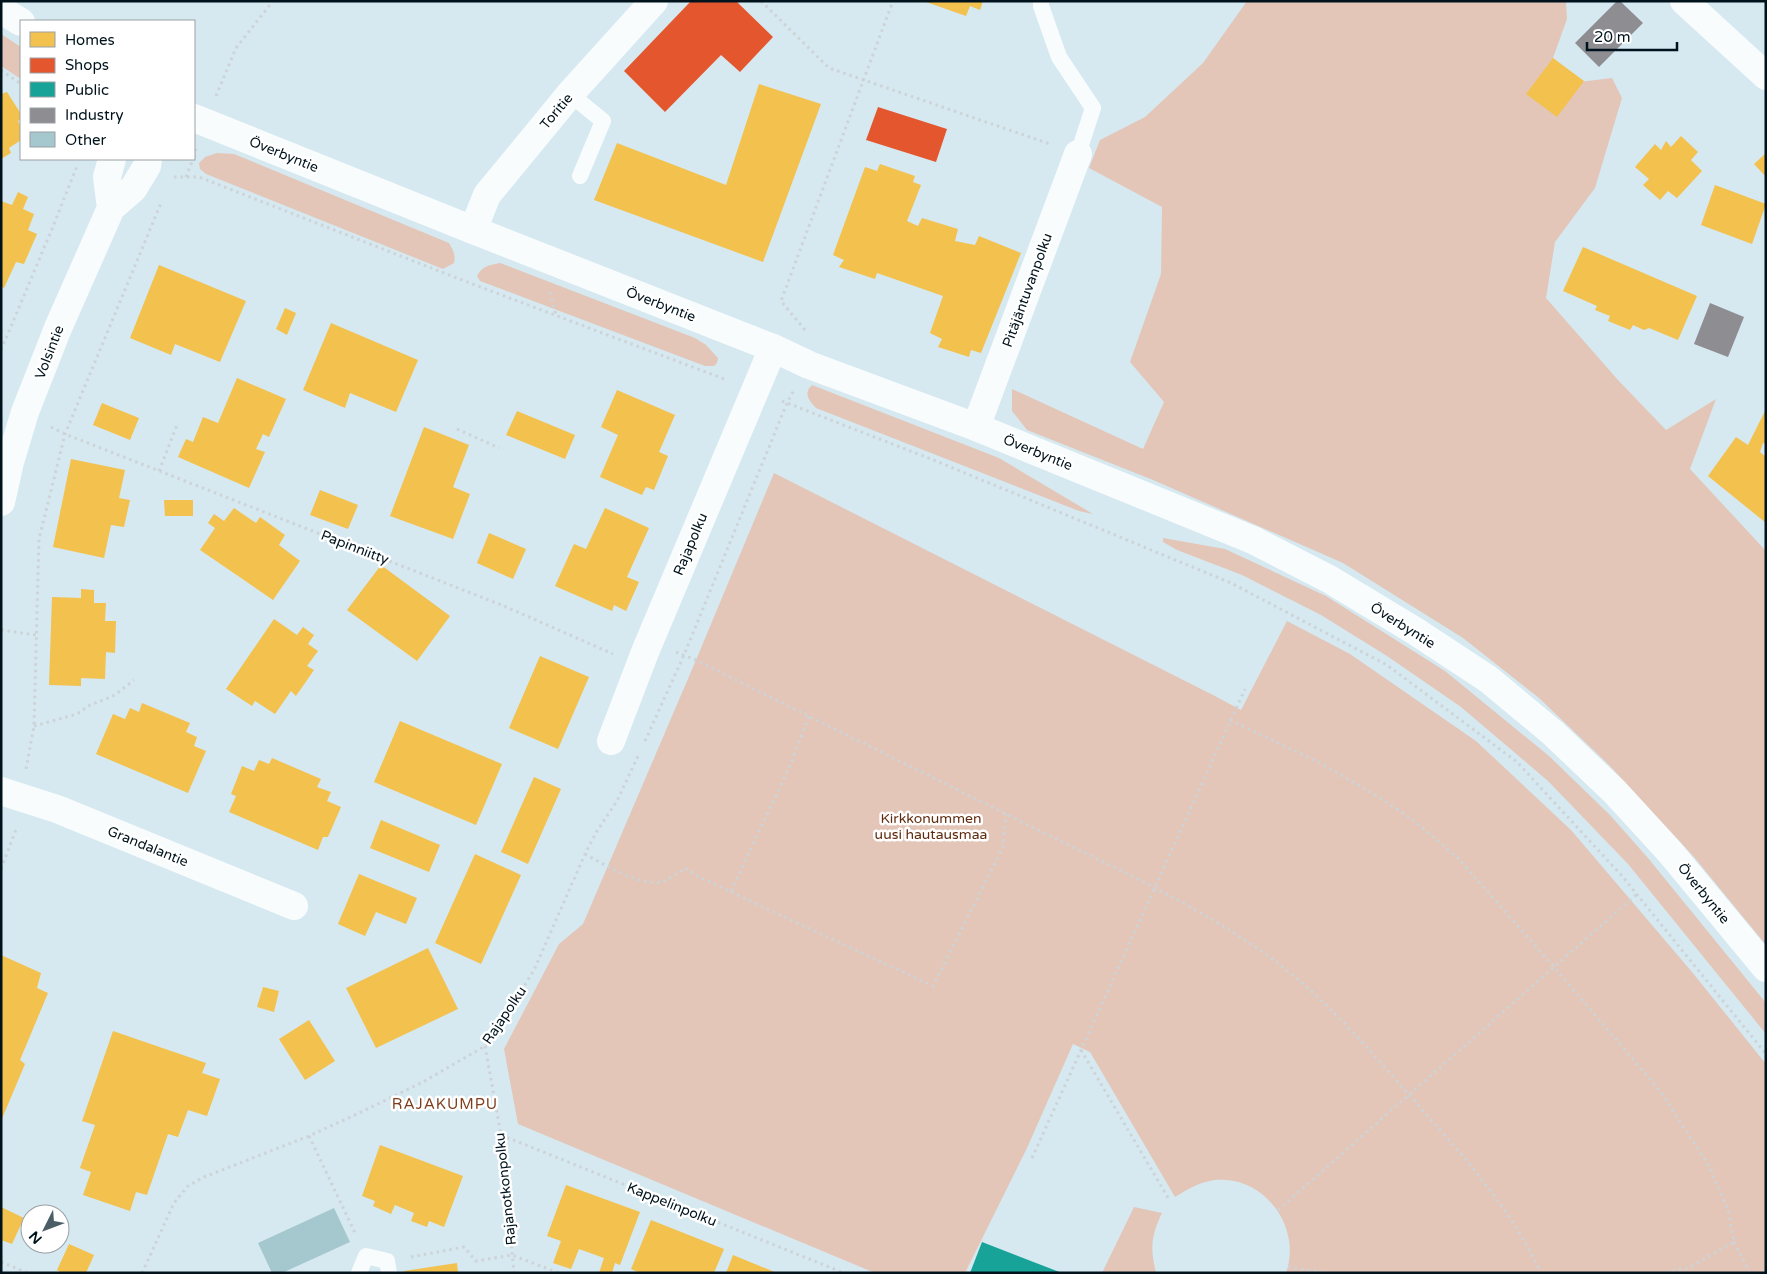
<svg xmlns="http://www.w3.org/2000/svg" width="1767" height="1274" font-family="'Varela Round',sans-serif">
  <style>
    .green { fill: #e3c6b8 }
    .homes { fill: #f2c14e }
    .shops { fill: #e4572e }
    .public { fill: #17a398 }
    .industry { fill: #8d8d92 }
    .building { fill: #a5c7ce }
    .lines { fill: none; stroke-linecap: round; stroke-linejoin: round }
    .path { stroke: #cdd3d6; stroke-width: 3; stroke-dasharray: 2.5 4; stroke-linecap: butt }
    .lane { stroke: #f9fcfd; stroke-width: 16 }
    .street { stroke: #f9fcfd; stroke-width: 28 }
    .secondary { stroke: #f9fcfd; stroke-width: 28 }
    .labels { text-anchor: middle; stroke-width: 5; stroke-linejoin: round; paint-order: stroke }
    .street-label { font-size: 14px; fill: #00131c; stroke: #fff }
    .park-label { font-size: 14px; fill: #602b0e; stroke: #fff }
    .neighbourhood-label { font-size: 15px; letter-spacing: 1px; fill: #7e3e1d; stroke: #fff }
  </style>
  <rect width="100%" height="100%" fill="#d6e9f1"/>
  <!-- green -->
  <path class="green" d="M1247 1H1566L1567 19 1553 58 1579 82 1612 78 1622 98 1595 188 1555 242 1546 298 1618 380 1666 430 1716 399 1690 469 1766 551V945L1694 857 1609 765 1539 698 1463 638 1343 563 1153 480 1027 430 1012 411V389L1143 449 1164 402 1130 362 1161 274 1162 207 1089 168 1100 140 1145 117 1203 63Z
    M1 34 21 47V79L1 66Z
    M217 153 234 154 449 243C453 250 456 255 454 263L443 269 206 174 200 169 199 163 205 157Z
    M500 263 695 338 706 345 718 358 717 363 714 366H705L480 281 477 276C482 266 490 265 500 263Z
    M812 385 999 458 1093 514 1079 511 816 408C809 401 803 393 812 385Z
    M774 473 1213 695 1241 710 1287 621 1350 654 1476 741 1571 830 1692 972 1766 1064V1273H1286C1301 1231 1270 1183 1226 1180 1207 1178 1191 1187 1175 1197L1090 1052 1073 1044 1027 1148 965 1273H875L518 1124 504 1049 559 944 583 924 696 660Z
    M1163 538 1225 549 1326 596 1445 671 1549 756 1610 815 1648 858 1766 1003V1034L1628 864 1548 781 1461 707 1387 656 1321 615 1242 575 1177 550 1163 542Z
    M1134 1207 1162 1213C1151 1236 1150 1248 1156 1273H1102Z"/>
  <!-- homes -->
  <path class="homes" d="M983 1 980 10 970 6 966 16 926 2Z
    M1553 58 1584 81 1557 117 1526 94Z
    M759 84 821 104 763 262 594 200 617 143 726 185Z
    M7 92 21 114V119L18 121 21 127V140L9 148 11 153 1 159V94Z
    M1681 136 1698 152 1691 160 1702 171 1677 198 1668 191 1660 200 1643 185 1649 179 1635 167 1655 144 1661 150 1666 141 1671 147Z
    M1766 153V177L1754 164Z
    M880 164 915 176 913 182 921 185 907 221 918 226 922 218 958 229 955 241 975 245 979 236 1021 253 981 353 971 350 969 357 938 347 942 339 930 333 943 296 877 273 875 279 839 267 844 260 833 255 865 167 877 171Z
    M1715 185 1766 204 1752 244 1701 225Z
    M18 192 28 197 23 209 34 214 28 230 37 234 24 264 16 262 4 288 1 286V201L12 205Z
    M1583 247 1697 296 1678 340 1649 328 1644 330 1633 325 1630 330 1608 321 1610 316 1595 310 1597 306 1563 291Z
    M159 265 246 301 220 362 175 344 171 355 130 338Z
    M285 308 296 313 287 335 276 329Z
    M331 323 418 360 396 412 350 393 345 408 303 390Z
    M237 378 286 399 269 437 263 434 256 449 265 452 249 488 178 457 186 439 193 442 203 417 218 423Z
    M617 390 675 415 659 452 668 456 654 490 646 487 642 495 600 477 618 435 601 427Z
    M102 403 139 418 130 440 93 425Z
    M1766 409V444L1763 443 1760 452 1766 457V523L1708 476 1736 437 1748 445Z
    M517 411 575 435 565 459 506 435Z
    M424 427 469 445 453 487 470 494 453 539 390 516Z
    M71 459 125 470 119 498 130 500 124 527 111 525 104 558 53 547Z
    M320 490 358 505 348 529 310 515Z
    M164 500H193V516H165Z
    M234 508 256 523 260 517 285 535 279 545 300 561 273 600 200 550 215 528 208 523 214 514 224 521Z
    M605 508 649 528 627 577 639 582 626 611 614 605 612 611 555 586 574 544 586 549Z
    M489 533 526 549 513 579 477 563Z
    M381 565 450 616 417 661 347 610Z
    M81 589 94 590V603H106L105 621H116L115 653 106 652 105 679 81 678V686L49 685 52 597 81 598Z
    M274 619 297 635 303 627 314 635 308 644 318 651 307 666 314 670 296 696 291 691 275 714 255 701 252 706 226 689Z
    M540 656 589 677 558 749 509 728Z
    M142 703 190 723 186 732 197 737 194 746 206 751 188 793 96 754 113 714 125 719 130 708 139 712Z
    M400 721 502 764 476 825 374 782Z
    M272 758 321 779 317 787 331 792 327 801 341 807 328 837H323L318 850 229 812 236 796 231 794 242 766 254 771 259 760 269 764Z
    M534 777 561 789 528 864 501 852Z
    M381 820 440 845 429 872 370 848Z
    M475 854 521 875 481 964 435 943Z
    M359 874 417 898 406 924 376 912 365 936 338 924Z
    M428 948 458 1009 376 1048 346 988Z
    M1 955 41 973 37 988 48 993 20 1060 25 1064 1 1121Z
    M263 987 279 991 274 1012 257 1007Z
    M309 1020 335 1061 305 1080 279 1039Z
    M113 1031 206 1063 202 1073 220 1079 207 1116 188 1110 178 1137 168 1134 147 1195 136 1192 130 1211 83 1195 91 1172 80 1168 95 1125 82 1121Z
    M380 1145 463 1176 444 1227 429 1221 427 1227 411 1221 414 1213 395 1205 391 1214 373 1206 375 1201 362 1196Z
    M566 1185 640 1212 620 1265 615 1263 612 1273H599L604 1258 579 1249 571 1269 553 1263 561 1241 547 1236Z
    M1 1207 24 1218 12 1244 1 1240Z
    M651 1220 724 1249 714 1273H640L631 1269Z
    M69 1244 94 1255 86 1273H62L57 1270Z
    M733 1255 777 1273H726Z
    M457 1263 458 1273H404V1271Z"/>
  <!-- shops -->
  <path class="shops" d="M691 1H736L773 37 740 72 721 55 665 112 624 71Z
    M878 107 947 129 936 162 866 140Z"/>
  <!-- public -->
  <path class="public" d="M982 1242 1062 1273H970Z"/>
  <!-- industry -->
  <path class="industry" d="M1617 1H1620L1643 23 1599 67 1575 43Z
    M1710 303 1744 317 1728 357 1694 344Z"/>
  <!-- building -->
  <path class="building" d="M334 1208 350 1242 282 1273H272L258 1243Z"/>
  <g class="lines">
    <!-- path -->
    <path class="path" d="M761 1 829 68 1050 144
      M1 70 21 84
      M216 96 236 48 273 1
      M194 157 196 149
      M174 177H199L462 280 727 380
      M186 177 193 159
      M550 292 556 315
      M805 330 781 301 893 1
      M1 350 52 229 77 166
      M782 401 936 461 1231 583 1387 665 1517 762 1622 876 1766 1054
      M51 427 65 434 504 606 613 654
      M457 429 499 448
      M159 471 177 425
      M1 630 36 635
      M676 652 696 660C808 716 920 771 1032 827 1115 868 1200 906 1275 961 1332 1004 1378 1060 1425 1113 1469 1162 1513 1213 1541 1273
      M1230 720 1320 763 1377 796 1412 819 1458 858 1554 967 1661 1092 1710 1168 1728 1210 1734 1242 1688 1268 1662 1273
      M34 726 77 714 88 706 115 695 134 680
      M645 741 684 655 787 403 794 390
      M26 769 34 726 39 539 65 434 161 203
      M585 854C601 863 642 887 661 882 670 879 678 873 685 868L701 878 933 986 1003 847 1006 814
      M1 869 17 827
      M731 891 789 768 809 716
      M485 1046 501 1135 514 1273
      M1081 1050 1170 1201
      M501 1135 844 1273
      M309 1136 356 1235
      M1032 1158 1245 689
      M1278 1210 1637 894
      M1734 1242 1750 1273
      M411 1257 464 1247 476 1261 512 1255 559 1273
      M1 1262 28 1273
      M1288 1267 1330 1273
      M142 1273 174 1203 188 1186 204 1177 309 1136 357 1114 423 1082 485 1046 507 1015 535 968 585 854 597 831 617 801 638 756"/>
    <!-- lane -->
    <path class="lane" d="M1041 1V6L1059 57 1093 108 1078 154
      M570 94 603 121 580 176
      M359 1273 366 1256 387 1261 389 1273"/>
    <!-- street -->
    <path class="street" d="M1684 1 1766 76
      M473 230 487 195 570 94 654 1
      M976 427 1078 154
      M611 741 645 652 773 348
      M1 791 57 809 294 906"/>
    <!-- secondary -->
    <path class="secondary" d="M1 10 21 22
      M194 118 473 230 773 348 809 365 976 427 1253 540 1329 579 1415 631 1488 679 1553 733 1615 792 1670 852 1766 968
      M111 208 107 177 112 159
      M1 502 10 462 25 412 58 328 111 208 133 189 147 166 148 159"/>
  </g>
  <g class="labels">
    <!-- street labels -->
    <g class="street-label">
      <text transform="translate(556 111) rotate(-50)" y="5">Toritie</text>
      <text transform="translate(284 154) rotate(22)" y="5">Överbyntie</text>
      <text transform="translate(1027 290) rotate(-70)" y="5">Pitäjäntuvanpolku</text>
      <text transform="translate(661 304) rotate(21)" y="5">Överbyntie</text>
      <text transform="translate(49 352) rotate(-69)" y="5">Volsintie</text>
      <text transform="translate(1038 452) rotate(22)" y="5">Överbyntie</text>
      <text transform="translate(690 544) rotate(-67)" y="5">Rajapolku</text>
      <text transform="translate(355 547) rotate(21)" y="5">Papinniitty</text>
      <text transform="translate(1403 625) rotate(32)" y="5">Överbyntie</text>
      <text transform="translate(148 846) rotate(22)" y="5">Grandalantie</text>
      <text transform="translate(1704 893) rotate(51)" y="5">Överbyntie</text>
      <text transform="translate(504 1015) rotate(-56)" y="5">Rajapolku</text>
      <text transform="translate(505 1189) rotate(-96)" y="5">Rajanotkonpolku</text>
      <text transform="translate(672 1204) rotate(22)" y="5">Kappelinpolku</text>
    </g>
    <!-- park labels -->
    <g class="park-label">
      <text x="931" y="823">Kirkkonummen<tspan x="931" dy="16">uusi hautausmaa</tspan></text>
    </g>
    <!-- neighbourhood labels -->
    <g class="neighbourhood-label">
      <text x="445" y="1109">RAJAKUMPU</text>
    </g>
  </g>
  <!-- border -->
  <rect width="1767" height="1274" fill="none" stroke="#00131c" stroke-width="5"/>
  <!-- legend -->
  <rect x="20" y="20" width="175" height="140" fill="#ffffff" stroke="#99a1a4"/>
  <rect x="30" y="32" width="25" height="15" fill="#f2c14e" stroke="#99a1a4"/>
  <text x="65" y="45" font-size="15" fill="#00131c">Homes</text>
  <rect x="30" y="58" width="25" height="15" fill="#e4572e" stroke="#99a1a4"/>
  <text x="65" y="70" font-size="15" fill="#00131c">Shops</text>
  <rect x="30" y="82" width="25" height="15" fill="#17a398" stroke="#99a1a4"/>
  <text x="65" y="95" font-size="15" fill="#00131c">Public</text>
  <rect x="30" y="108" width="25" height="15" fill="#8d8d92" stroke="#99a1a4"/>
  <text x="65" y="120" font-size="15" fill="#00131c">Industry</text>
  <rect x="30" y="132" width="25" height="15" fill="#a5c7ce" stroke="#99a1a4"/>
  <text x="65" y="145" font-size="15" fill="#00131c">Other</text>
  <!-- north arrow -->
  <g transform="translate(45 1229) rotate(228)"><circle r="24" fill="#ffffff" stroke="#99a1a4"/>
  <path d="M0-4L9 19L0 12L-9 19Z" fill="#4b5e67"/>
  <text y="-8" font-size="14" font-weight="bold" text-anchor="middle" fill="#00131c">N</text>
  </g>
  <!-- scale -->
  <path d="M1587 42v8h90v-8" fill="none" stroke="#00131c" stroke-width="2.5"/>
  <text x="1594" y="42" font-size="15" fill="#00131c" stroke="#ffffff" stroke-width="4" paint-order="stroke">20 m</text>
</svg>
